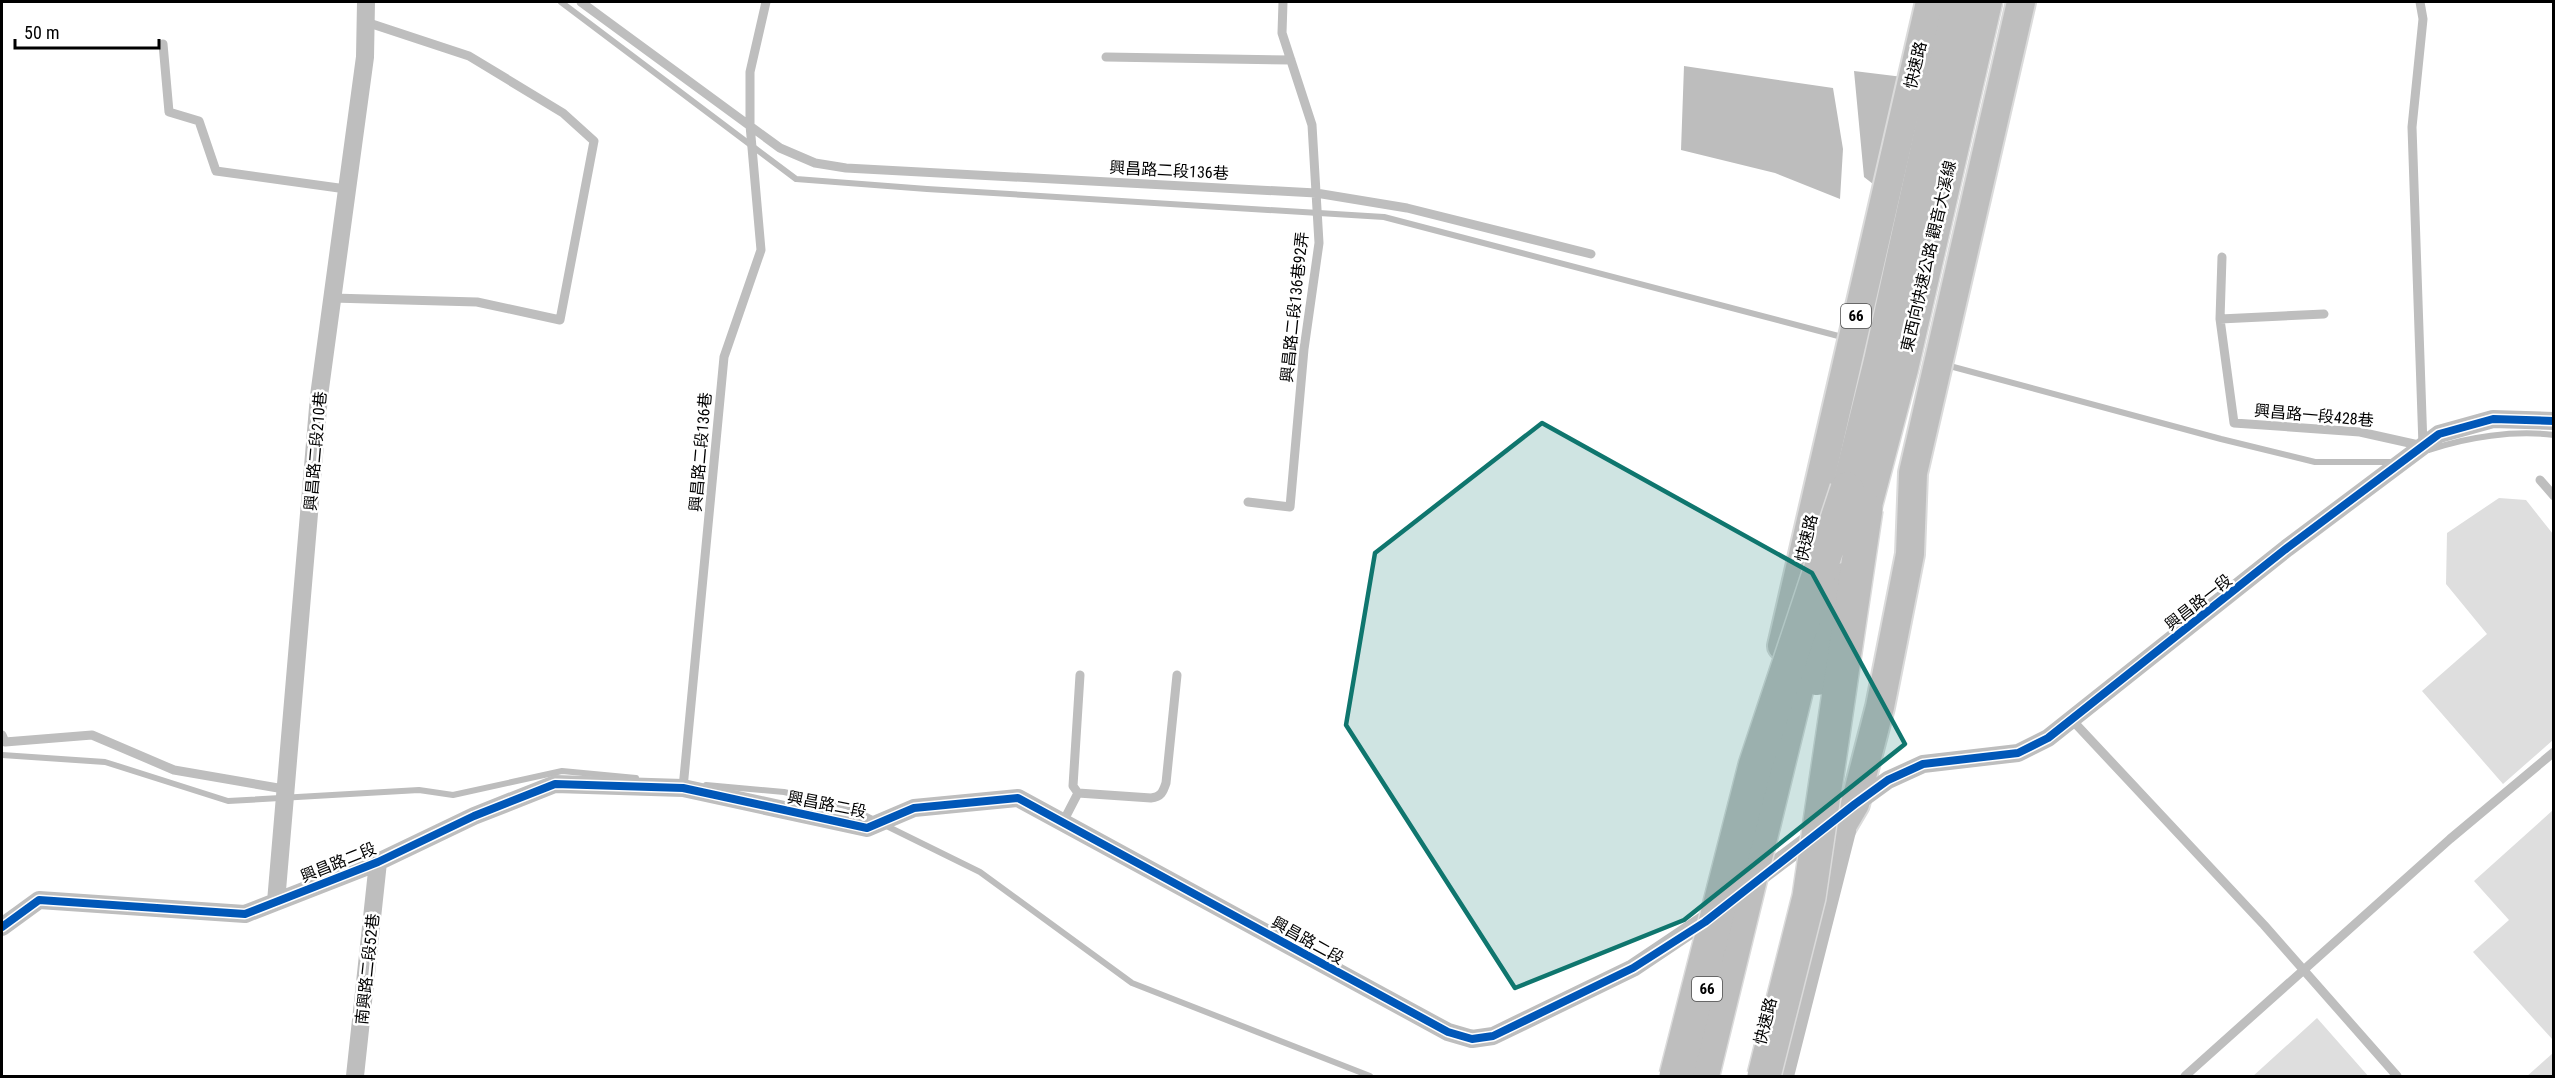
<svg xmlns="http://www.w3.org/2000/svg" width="2555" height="1078" font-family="'Roboto Condensed','Noto Sans TC',sans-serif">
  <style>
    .water { fill: #bdbdbd }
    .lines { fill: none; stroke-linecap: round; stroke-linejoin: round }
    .stream { stroke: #bdbdbd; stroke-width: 6 }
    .building { fill: #dedede }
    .primary-casing { stroke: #dbdbdb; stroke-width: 32 }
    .trunk-casing { stroke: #dbdbdb; stroke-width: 33 }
    .service { stroke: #bebebe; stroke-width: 9 }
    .minor { stroke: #bebebe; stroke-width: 18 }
    .primary { stroke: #bebebe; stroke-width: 28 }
    .trunk { stroke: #bebebe; stroke-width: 30 }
    .trunk-bridge-casing { stroke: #dbdbdb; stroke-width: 33; stroke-linecap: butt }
    .motorway-bridge-casing { stroke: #dbdbdb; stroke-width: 36; stroke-linecap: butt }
    .trunk-bridge { stroke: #bebebe; stroke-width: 30 }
    .motorway-bridge { stroke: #bebebe; stroke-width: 33 }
    .cycleway-casing { stroke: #fff; stroke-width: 11 }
    .cycleway { stroke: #0057b8; stroke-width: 8 }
    .marked { fill: #0f766e; fill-opacity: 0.2; stroke: #0f766e; stroke-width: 4.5; stroke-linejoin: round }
    .labels { text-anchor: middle; stroke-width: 5; stroke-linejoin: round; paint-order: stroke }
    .shield { fill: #fff; stroke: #4c4c4c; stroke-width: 1.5 }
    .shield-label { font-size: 15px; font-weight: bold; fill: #000 }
    .street-label { font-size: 16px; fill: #000; stroke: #fff }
  </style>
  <rect width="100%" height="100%" fill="#fff"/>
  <!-- water -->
  <path class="water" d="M1684 66 1833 88 1843 149 1840 199 1775 173 1681 150Z
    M1854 71 1903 77 1873 184 1864 177Z"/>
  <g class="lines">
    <!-- stream -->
    <path class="stream" d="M561 2 796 179 927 189 1384 217 1846 338
      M1946 365 2221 439 2315 462H2393
      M2429 450C2467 437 2514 430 2554 435
      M2 755 105 762 228 801 419 790 453 795 562 771 636 778
      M706 785 784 792 846 806 980 872 1132 983 1370 1076"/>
  </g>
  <!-- building -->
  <path class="building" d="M2499 498 2526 500 2553 534V740L2503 784 2422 691 2487 634 2446 584 2447 533Z
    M2553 810V1040L2473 952 2509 920 2474 881Z
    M2317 1018 2369 1077H2252Z
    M2553 1053V1077H2526Z"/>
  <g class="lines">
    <defs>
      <path id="primary" d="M1782 646 1930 2
        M1815 872 1855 804 1880 707 1910 554 1913 473 2021 2"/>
      <path id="trunk" d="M1847 489 1879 361 1958 2
        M1866 509 1903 369 1987 2"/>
    </defs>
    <!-- primary casing -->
    <use href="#primary" class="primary-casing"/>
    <!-- trunk casing -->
    <use href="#trunk" class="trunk-casing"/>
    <!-- service -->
    <path class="service" d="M581 2 780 148 815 163 846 168 1316 193 1407 208 1591 254
      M163 44 169 112 199 121 216 171 346 189
      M1106 57 1291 60
      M2222 257 2220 319 2234 423 2360 432 2423 446 2412 127 2423 19 2420 2
      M332 298 477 302 560 320 594 141 563 113 469 56 366 22
      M2220 319 2324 314
      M2540 480 2554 496
      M1248 502 1290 507 1304 349 1319 243 1312 125 1282 33 1283 2
      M2072 720 2264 925 2397 1076
      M2 735 5 742 92 735 174 770 284 789
      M683 788 724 357 761 250 750 125V72L766 2
      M1078 793 1073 786 1080 675
      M1063 822 1078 793 1151 798C1161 797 1163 792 1166 783L1177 675
      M2185 1076 2450 839 2554 752"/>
    <!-- minor -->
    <path class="minor" d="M1855 804 1888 780 1923 764 2018 753 2048 738 2287 548 2439 434 2493 419 2554 421
      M1750 884 1819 832
      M276 902 319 396 365 57 366 2
      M2 927 39 900 245 914 378 862 474 816 555 784 683 788 867 828 914 808 1018 798 1448 1032 1472 1039 1493 1036 1633 968 1715 913
      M355 1076 378 862
      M1785 1076 1847 831"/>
    <!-- primary -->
    <use href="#primary" class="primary"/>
    <!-- trunk -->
    <use href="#trunk" class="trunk"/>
    <defs>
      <path id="trunk-bridge" d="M1817 680 1844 578
        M1704 1076 1808 649"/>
      <path id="motorway-bridge" d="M1676 1076 1755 766 1847 489
        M1764 1076 1809 897 1866 509"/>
    </defs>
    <!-- trunk-bridge casing -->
    <use href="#trunk-bridge" class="trunk-bridge-casing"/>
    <!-- motorway-bridge casing -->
    <use href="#motorway-bridge" class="motorway-bridge-casing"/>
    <!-- trunk-bridge -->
    <use href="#trunk-bridge" class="trunk-bridge"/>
    <!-- motorway-bridge -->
    <use href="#motorway-bridge" class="motorway-bridge"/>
    <defs>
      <path id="cycleway" d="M2 927 39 900 245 914 378 862 474 816 555 784 683 788 867 828 914 808 1018 798 1448 1032 1472 1039 1493 1036 1633 968 1705 922 1855 804 1888 780 1923 764 2018 753 2048 738 2287 548 2439 434 2493 419 2554 421"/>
    </defs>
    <!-- cycleway casing -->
    <use href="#cycleway" class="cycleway-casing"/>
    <!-- cycleway -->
    <use href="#cycleway" class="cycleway"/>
  </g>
  <!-- marked area -->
  <path class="marked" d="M1542 423 1812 573 1905 744 1684 920 1515 988 1346 725 1375 553Z"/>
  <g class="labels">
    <!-- shield labels -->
    <g class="shield">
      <rect x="1841" y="304" width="30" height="24" rx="4.5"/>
      <rect x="1692" y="977" width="30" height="24" rx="4.5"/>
    </g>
    <g class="shield-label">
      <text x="1856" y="321">66</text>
      <text x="1707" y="994">66</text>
    </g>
    <!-- street labels -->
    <g class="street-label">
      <text transform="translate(1915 65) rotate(-77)" y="6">快速路</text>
      <text transform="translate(1169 170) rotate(3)" y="6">興昌路二段136巷</text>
      <text transform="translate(1928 256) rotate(-77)" y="6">東西向快速公路 觀音大溪線</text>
      <text transform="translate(1294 307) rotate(-84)" y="6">興昌路二段136巷92弄</text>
      <text transform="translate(2314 415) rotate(5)" y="6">興昌路一段428巷</text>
      <text transform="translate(315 451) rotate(-85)" y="6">興昌路二段210巷</text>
      <text transform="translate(700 452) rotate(-85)" y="6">興昌路二段136巷</text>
      <text transform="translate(1806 538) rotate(-77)" y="6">快速路</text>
      <text transform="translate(2198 602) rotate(-38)" y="6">興昌路一段</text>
      <text transform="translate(827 804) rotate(11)" y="6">興昌路二段</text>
      <text transform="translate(338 862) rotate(-22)" y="6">興昌路二段</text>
      <text transform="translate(1308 940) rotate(29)" y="6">興昌路二段</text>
      <text transform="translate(367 969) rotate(-84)" y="6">南興路二段52巷</text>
      <text transform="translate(1765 1021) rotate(-76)" y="6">快速路</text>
    </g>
  </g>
  <!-- border -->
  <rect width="2555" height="1078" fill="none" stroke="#000000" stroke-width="6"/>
  <!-- scale -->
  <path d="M15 39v9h144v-9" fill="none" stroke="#000000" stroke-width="3"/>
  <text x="24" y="39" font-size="18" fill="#000000" stroke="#ffffff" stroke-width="4.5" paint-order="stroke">50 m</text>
</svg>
